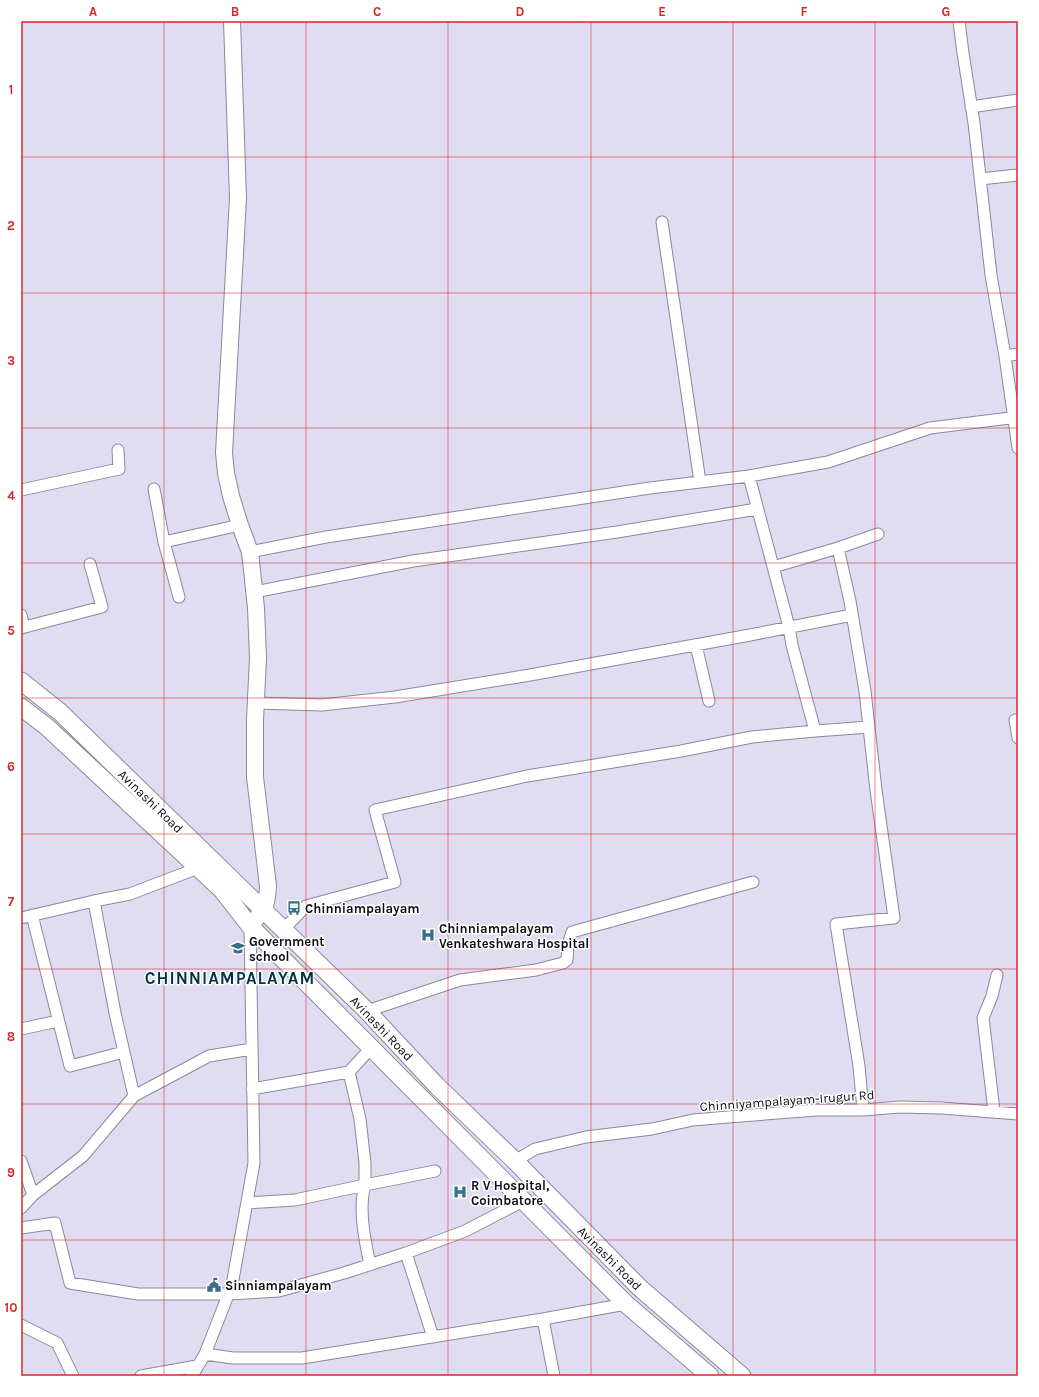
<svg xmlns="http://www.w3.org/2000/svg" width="1039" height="1397" font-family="Karla,sans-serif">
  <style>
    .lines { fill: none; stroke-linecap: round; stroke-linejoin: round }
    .minor-casing { stroke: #8b889b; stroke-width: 13 }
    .secondary-casing { stroke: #8b889b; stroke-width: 18 }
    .primary-casing { stroke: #8b889b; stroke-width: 19 }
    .minor { stroke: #fff; stroke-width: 11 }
    .secondary { stroke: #fff; stroke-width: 16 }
    .primary { stroke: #fff; stroke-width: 17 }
    .grid { fill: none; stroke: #d62828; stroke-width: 1; stroke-opacity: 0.55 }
    .labels { text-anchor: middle; stroke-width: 3; stroke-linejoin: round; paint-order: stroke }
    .street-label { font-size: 13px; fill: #0c0b11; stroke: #fff }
    .poi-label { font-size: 13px; font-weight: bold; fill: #0c0b11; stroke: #fff; text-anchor: start }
    .district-label { font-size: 17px; font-weight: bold; letter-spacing: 1px; fill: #003446; stroke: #fff }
    .neatline { fill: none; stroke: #d62828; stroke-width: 1.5 }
    .grid-label { font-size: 13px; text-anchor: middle; font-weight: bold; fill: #d62828 }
  </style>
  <rect width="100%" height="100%" fill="#e0dcf1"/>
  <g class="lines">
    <defs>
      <path id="minor" d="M959 21 963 53 974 123 991 275 1005 356 1018 448
        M971 107 1018 100
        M980 179 1018 175
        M662 222 700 482
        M1005 356 1018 354
        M154 489 164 542 240 525
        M21 490 119 469 118 450
        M164 542 179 597
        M838 548 850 601 865 691 876 790 894 918 836 924 859 1066 863 1110
        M250 552 326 537 650 488 749 476 828 462 930 428 1018 417
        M773 567 838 548 878 534
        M254 592 413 561 617 532 757 509
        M21 615 24 627
        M21 628 102 607 90 564
        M696 645 709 701
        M256 703 322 705 395 697 530 675 750 635 852 615
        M1018 720H1015L1018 738
        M815 731 869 727
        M32 915 70 1066 124 1052
        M21 918 94 901
        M283 930 306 906 395 882 375 810 527 776 681 751 752 737 815 731 792 645 789 627 749 476
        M367 1011 460 980 536 970 563 963 567 960 568 945 572 932 753 882
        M21 1029 58 1021
        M349 1072 371 1048
        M252 1089 349 1072 360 1119 365 1163V1185L435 1171
        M134 1096 115 1013 94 901 130 894 198 868
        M994 1111 983 1018 992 996 997 975
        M21 1161 33 1195
        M515 1161 535 1149 586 1137 652 1129 693 1120 728 1117 816 1110H863L900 1107 942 1108 1018 1114
        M247 1203 295 1200 365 1185C358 1209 365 1241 370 1265
        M21 1208 33 1195 83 1156 134 1096 209 1056 252 1049
        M21 1228 55 1223 70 1283 138 1294H229L279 1291 344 1273 406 1253 465 1231 523 1201
        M406 1253 433 1337
        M21 1325 57 1343 73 1376
        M205 1354 233 1358H302L543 1319
        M141 1376 197 1366
        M192 1376 205 1354 232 1285 254 1163 250 926
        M554 1376 543 1319 626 1304"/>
      <path id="secondary" d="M232 21 238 198 224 453 226 473 231 496 240 525 250 552 256 608 258 658 255 720V777L268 886C267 907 264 910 250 926"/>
      <path id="primary" d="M21 681 60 712 367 1011 437 1086 515 1161 640 1288 742 1376
        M21 707 47 727 222 890 250 926 626 1304 710 1376"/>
    </defs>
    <!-- minor casing -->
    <use href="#minor" class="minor-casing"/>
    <!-- secondary casing -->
    <use href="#secondary" class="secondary-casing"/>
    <!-- primary casing -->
    <use href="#primary" class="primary-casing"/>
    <!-- minor -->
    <use href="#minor" class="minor"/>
    <!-- secondary -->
    <use href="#secondary" class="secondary"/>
    <!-- primary -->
    <use href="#primary" class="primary"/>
  </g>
  <!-- grid -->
  <path class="grid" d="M164 21V1376M306 21V1376M448 21V1376M591 21V1376M733 21V1376M875 21V1376M21 157H1018M21 293H1018M21 428H1018M21 563H1018M21 698H1018M21 834H1018M21 969H1018M21 1104H1018M21 1240H1018"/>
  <!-- icons -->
  <defs>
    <symbol id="bus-bare" viewBox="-9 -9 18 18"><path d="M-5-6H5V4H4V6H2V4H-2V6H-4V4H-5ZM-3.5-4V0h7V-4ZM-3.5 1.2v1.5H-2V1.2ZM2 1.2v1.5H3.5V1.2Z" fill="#356f88" stroke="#fff" stroke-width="2.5" paint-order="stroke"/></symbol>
    <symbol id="hospital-bare" viewBox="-9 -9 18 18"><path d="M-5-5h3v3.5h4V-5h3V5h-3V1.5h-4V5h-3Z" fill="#356f88" stroke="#fff" stroke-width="2.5" paint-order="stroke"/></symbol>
    <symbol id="school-bare" viewBox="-9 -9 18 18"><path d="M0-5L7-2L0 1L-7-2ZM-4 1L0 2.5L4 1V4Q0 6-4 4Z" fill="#356f88" stroke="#fff" stroke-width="2.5" paint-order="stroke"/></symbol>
    <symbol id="civic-bare" viewBox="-9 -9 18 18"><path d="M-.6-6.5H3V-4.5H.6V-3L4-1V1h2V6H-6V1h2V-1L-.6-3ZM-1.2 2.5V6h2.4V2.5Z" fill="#356f88" stroke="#fff" stroke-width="2.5" paint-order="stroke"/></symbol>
  </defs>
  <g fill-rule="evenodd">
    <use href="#bus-bare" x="284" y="898" width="20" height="20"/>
    <use href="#hospital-bare" x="418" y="925" width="20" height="20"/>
    <use href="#school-bare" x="228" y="938" width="20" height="20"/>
    <use href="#hospital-bare" x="450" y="1182" width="20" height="20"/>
    <use href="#civic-bare" x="204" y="1275" width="20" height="20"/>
  </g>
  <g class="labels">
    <!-- street labels -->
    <g class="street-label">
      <text transform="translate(151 801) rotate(44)" y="5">Avinashi Road</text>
      <text transform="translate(382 1028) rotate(46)" y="5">Avinashi Road</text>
      <text transform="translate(787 1100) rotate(-4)" y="5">Chinniyampalayam-Irugur Rd</text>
      <text transform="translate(610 1258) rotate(45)" y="5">Avinashi Road</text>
    </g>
    <!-- poi labels -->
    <g class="poi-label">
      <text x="305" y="913">Chinniampalayam</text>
      <text x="439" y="933">Chinniampalayam<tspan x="439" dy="15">Venkateshwara Hospital</tspan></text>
      <text x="249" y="946">Government<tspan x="249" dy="15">school</tspan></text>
      <text x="471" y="1190">R V Hospital,<tspan x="471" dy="15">Coimbatore</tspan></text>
      <text x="225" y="1290">Sinniampalayam</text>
    </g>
    <!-- district labels -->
    <g class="district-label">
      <text x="230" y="984">CHINNIAMPALAYAM</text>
    </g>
  </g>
  <!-- border -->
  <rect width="1039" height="1397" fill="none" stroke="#ffffff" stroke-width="44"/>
  <rect x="22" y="22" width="995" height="1353" class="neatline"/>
  <g class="grid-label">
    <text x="93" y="16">A</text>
    <text x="235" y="16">B</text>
    <text x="377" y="16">C</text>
    <text x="520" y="16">D</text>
    <text x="662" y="16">E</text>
    <text x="804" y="16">F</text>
    <text x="946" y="16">G</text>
    <text x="11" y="94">1</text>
    <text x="11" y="230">2</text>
    <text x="11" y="365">3</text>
    <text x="11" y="500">4</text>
    <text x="11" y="635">5</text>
    <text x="11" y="771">6</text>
    <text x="11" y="906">7</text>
    <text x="11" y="1041">8</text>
    <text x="11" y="1177">9</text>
    <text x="11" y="1312">10</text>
  </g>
</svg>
